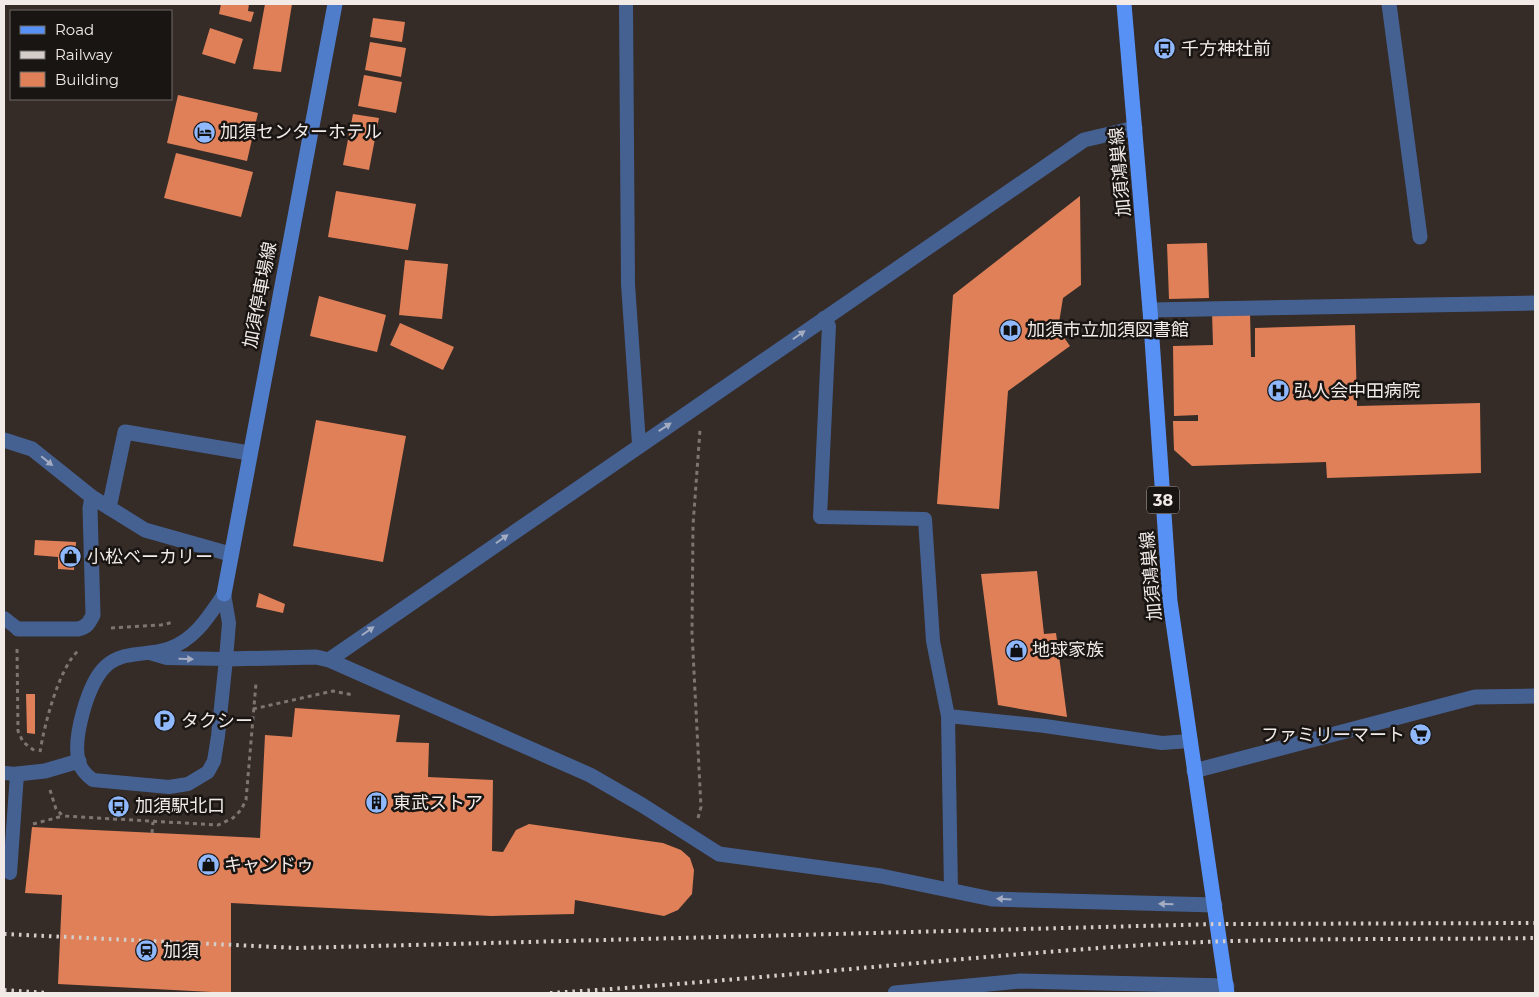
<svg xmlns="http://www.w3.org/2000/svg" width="1539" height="997" font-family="Montserrat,'Noto Sans JP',sans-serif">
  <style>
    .building { fill: #df8059 }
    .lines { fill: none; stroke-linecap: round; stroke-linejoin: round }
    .path { stroke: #7e7571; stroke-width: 3; stroke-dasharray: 4 4; stroke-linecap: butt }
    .lane { stroke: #456192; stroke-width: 14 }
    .street { stroke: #456192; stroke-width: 15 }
    .secondary { stroke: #507dca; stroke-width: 15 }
    .primary { stroke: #5891f5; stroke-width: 15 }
    .rail { stroke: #d4cdc9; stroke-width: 4; stroke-dasharray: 2.5 5; stroke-linecap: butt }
    .oneway { fill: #a4acc1 }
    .labels { text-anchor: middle; stroke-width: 5; stroke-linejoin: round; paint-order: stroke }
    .shield { fill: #191513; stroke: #b0aaa7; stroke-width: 1 }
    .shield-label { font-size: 16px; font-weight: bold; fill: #f1eae7 }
    .poi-label { font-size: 18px; fill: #f1eae7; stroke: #191513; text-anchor: start }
    .street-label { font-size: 18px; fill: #f1eae7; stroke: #191513 }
  </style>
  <rect width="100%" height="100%" fill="#352b27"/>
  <!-- building -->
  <path class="building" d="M221 4H249L248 11 254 12 251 22 219 14Z
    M265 4H292L281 72 253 69Z
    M373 18 405 22 402 42 370 37Z
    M210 28 243 39 235 64 202 54Z
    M370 42 406 48 401 77 365 70Z
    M364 75 402 82 396 113 358 106Z
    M178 95 258 113 247 161 167 143Z
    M353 114 379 118 369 170 343 165Z
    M176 153 253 172 241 217 164 198Z
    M336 191 416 204 408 250 328 237Z
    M1080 196 1081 285 1063 298 1058 329 1070 346 1008 391 999 509 937 504 953 295Z
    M1207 243 1209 298 1169 299 1167 244Z
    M405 260 448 264 442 319 399 315Z
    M319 296 386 315 377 352 310 336Z
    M1250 311 1251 357H1255V328L1355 325 1357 406 1480 403 1481 473 1327 478 1326 462 1192 466 1174 450 1173 421H1198V415L1174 416 1173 346 1213 345 1212 312Z
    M400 323 454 347 443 370 390 345Z
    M316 420 406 436 383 562 293 546Z
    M35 540 76 542 74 570 58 569V557L34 555Z
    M1037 571 1044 634 1056 633 1067 717 998 705 981 574Z
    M259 593 285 604 283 613 256 607Z
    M26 694H35V734L27 733Z
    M295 708 400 715 396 742 429 743 428 777 493 780 492 851 503 852 516 830 529 824 663 843 681 850 690 858 694 870 692 894 678 910 664 916 575 900 574 914 491 916 231 903V993L58 984 62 895 25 893 32 827 260 838 265 735 292 737Z"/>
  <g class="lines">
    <!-- path -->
    <path class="path" d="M111 628 161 625 174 622
      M17 649 18 731 23 742 35 751
      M253 709 333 691 353 695
      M40 752C44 726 59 667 79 650
      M50 790 56 809 63 816 218 825 233 818 241 810 246 800 256 683
      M698 818 701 807 692 633 693 525 700 430
      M33 824 63 816
      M152 833 153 822"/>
    <!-- lane -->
    <path class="lane" d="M626 4 628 284 639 444
      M824 318 829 326 820 517 925 519 933 641 948 716 951 890
      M224 594 229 623 226 659 218 736 214 761 208 772 188 784 169 787 93 780C86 775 82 771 79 763 72 739 88 682 106 666 124 650 147 656 168 649 195 640 209 616 224 594Z
      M4 618 18 629
      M153 654 167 658 226 659
      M948 716 1045 726 1162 743 1190 741
      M4 773 17 774 10 873"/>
    <!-- street -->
    <path class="street" d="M1389 4 1420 237
      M1150 310 1535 303
      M4 440 32 449 92 497 145 530 230 554
      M109 508 125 432 249 453
      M18 629H78C87 627 89 623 93 615L90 508 92 497
      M226 659 316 657 329 660 590 775 642 805 719 854 881 876 992 899 1215 905
      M329 660 1084 140 1135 128
      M1194 771 1475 697 1535 696
      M17 774 45 771 79 761
      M895 993 1020 981 1227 986"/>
    <!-- secondary -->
    <path class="secondary" d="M224 594 335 4"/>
    <!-- primary -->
    <path class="primary" d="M1124 4 1150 310 1170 601 1227 993"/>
    <!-- rail -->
    <path class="rail" d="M4 934 297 948 1217 924 1535 923
      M4 990 47 993
      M550 993C748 981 945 958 1143 945 1274 937 1405 940 1535 938"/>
  </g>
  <!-- one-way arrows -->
  <defs><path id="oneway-solid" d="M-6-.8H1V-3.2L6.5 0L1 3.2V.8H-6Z" transform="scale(1.25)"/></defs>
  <g class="oneway">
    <use href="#oneway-solid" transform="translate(799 335) rotate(-35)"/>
    <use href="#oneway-solid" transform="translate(665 427) rotate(-33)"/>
    <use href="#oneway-solid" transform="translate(47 461) rotate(39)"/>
    <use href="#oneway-solid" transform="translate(502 539) rotate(-35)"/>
    <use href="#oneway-solid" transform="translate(368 631) rotate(-35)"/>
    <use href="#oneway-solid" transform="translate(186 659) rotate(1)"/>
    <use href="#oneway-solid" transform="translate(1004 899) rotate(-177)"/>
    <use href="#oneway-solid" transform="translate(1166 904) rotate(-179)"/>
  </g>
  <!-- icons -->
  <defs>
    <symbol id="bus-disc" viewBox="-11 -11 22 22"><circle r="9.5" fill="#90b8fd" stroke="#191513"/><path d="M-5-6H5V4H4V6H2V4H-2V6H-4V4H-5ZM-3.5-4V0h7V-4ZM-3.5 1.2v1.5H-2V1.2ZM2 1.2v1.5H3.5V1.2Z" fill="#111"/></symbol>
    <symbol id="hotel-disc" viewBox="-11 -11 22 22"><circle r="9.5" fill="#90b8fd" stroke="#191513"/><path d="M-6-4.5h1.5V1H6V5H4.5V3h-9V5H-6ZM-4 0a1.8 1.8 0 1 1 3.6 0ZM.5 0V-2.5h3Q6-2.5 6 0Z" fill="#111"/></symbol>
    <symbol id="library-disc" viewBox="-11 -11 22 22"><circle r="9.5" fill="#90b8fd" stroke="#191513"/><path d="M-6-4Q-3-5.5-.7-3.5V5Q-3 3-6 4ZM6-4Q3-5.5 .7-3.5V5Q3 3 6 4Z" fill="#111"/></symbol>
    <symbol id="hospital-disc" viewBox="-11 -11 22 22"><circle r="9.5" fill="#90b8fd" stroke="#191513"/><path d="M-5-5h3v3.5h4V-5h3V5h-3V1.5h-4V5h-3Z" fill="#111"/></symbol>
    <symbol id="shop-disc" viewBox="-11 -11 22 22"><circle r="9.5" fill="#90b8fd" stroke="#191513"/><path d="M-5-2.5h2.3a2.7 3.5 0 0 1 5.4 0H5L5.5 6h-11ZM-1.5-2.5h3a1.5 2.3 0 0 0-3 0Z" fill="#111"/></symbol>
    <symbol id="parking-disc" viewBox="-11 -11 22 22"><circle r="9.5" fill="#90b8fd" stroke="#191513"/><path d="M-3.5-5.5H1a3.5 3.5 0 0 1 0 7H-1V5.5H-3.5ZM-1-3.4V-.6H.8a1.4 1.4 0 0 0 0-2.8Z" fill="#111"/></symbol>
    <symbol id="supermarket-disc" viewBox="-11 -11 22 22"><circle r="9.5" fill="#90b8fd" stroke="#191513"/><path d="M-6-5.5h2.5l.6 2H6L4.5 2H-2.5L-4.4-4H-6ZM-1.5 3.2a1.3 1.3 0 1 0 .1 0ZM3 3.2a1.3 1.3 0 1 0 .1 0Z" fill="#111"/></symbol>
    <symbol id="building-disc" viewBox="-11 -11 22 22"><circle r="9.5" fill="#90b8fd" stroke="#191513"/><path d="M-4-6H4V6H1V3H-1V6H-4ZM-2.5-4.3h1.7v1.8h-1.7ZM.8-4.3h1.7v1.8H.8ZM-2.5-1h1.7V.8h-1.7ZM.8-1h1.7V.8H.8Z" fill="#111"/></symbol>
    <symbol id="station-disc" viewBox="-11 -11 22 22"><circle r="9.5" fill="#90b8fd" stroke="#191513"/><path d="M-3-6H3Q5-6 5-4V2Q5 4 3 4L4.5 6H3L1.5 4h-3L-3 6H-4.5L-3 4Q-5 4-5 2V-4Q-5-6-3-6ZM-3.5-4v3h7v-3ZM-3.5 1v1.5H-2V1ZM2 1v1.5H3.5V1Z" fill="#111"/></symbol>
  </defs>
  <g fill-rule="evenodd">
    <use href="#bus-disc" x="1152" y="36" width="25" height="25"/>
    <use href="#hotel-disc" x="192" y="120" width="25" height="25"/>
    <use href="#library-disc" x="998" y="318" width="25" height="25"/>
    <use href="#hospital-disc" x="1266" y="378" width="25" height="25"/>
    <use href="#shop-disc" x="58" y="544" width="25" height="25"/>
    <use href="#shop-disc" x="1004" y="638" width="25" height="25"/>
    <use href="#parking-disc" x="152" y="708" width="25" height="25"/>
    <use href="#supermarket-disc" x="1408" y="722" width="25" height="25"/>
    <use href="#building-disc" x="364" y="790" width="25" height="25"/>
    <use href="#bus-disc" x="106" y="794" width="25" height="25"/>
    <use href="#shop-disc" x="196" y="852" width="25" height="25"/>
    <use href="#station-disc" x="134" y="938" width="25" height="25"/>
  </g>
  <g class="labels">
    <!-- shield labels -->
    <rect class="shield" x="1147" y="486.5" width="32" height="27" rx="4"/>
    <g class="shield-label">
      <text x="1163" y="506">38</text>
    </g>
    <!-- poi labels -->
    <g class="poi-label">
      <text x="1181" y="55">千方神社前</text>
      <text x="220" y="138">加須センターホテル</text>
      <text x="1027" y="336">加須市立加須図書館</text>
      <text x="1294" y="397">弘人会中田病院</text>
      <text x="87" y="563">小松ベーカリー</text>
      <text x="1032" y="656">地球家族</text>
      <text x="181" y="727">タクシー</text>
      <text x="1405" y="741" text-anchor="end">ファミリーマート</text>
      <text x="393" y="809">東武ストア</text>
      <text x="135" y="812">加須駅北口</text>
      <text x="224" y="871">キャンドゥ</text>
      <text x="163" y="957">加須</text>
    </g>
    <!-- street labels -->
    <g class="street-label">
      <text transform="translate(1120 172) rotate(-95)" y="6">加須鴻巣線</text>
      <text transform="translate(260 295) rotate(-79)" y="6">加須停車場線</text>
      <text transform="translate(1151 576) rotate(-95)" y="6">加須鴻巣線</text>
    </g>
  </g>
  <!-- border -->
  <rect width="1539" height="997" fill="none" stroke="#f1eae7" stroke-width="10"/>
  <!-- legend -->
  <rect x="10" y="10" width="162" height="90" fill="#191513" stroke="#6f6a68"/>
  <rect x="20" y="26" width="25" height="8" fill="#5891f5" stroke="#6f6a68"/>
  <text x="55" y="35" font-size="15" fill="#f1eae7">Road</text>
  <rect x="20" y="51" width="25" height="8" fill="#d4cdc9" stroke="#6f6a68"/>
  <text x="55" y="60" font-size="15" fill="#f1eae7">Railway</text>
  <rect x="20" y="72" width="25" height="15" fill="#df8059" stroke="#6f6a68"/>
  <text x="55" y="85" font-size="15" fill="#f1eae7">Building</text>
</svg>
